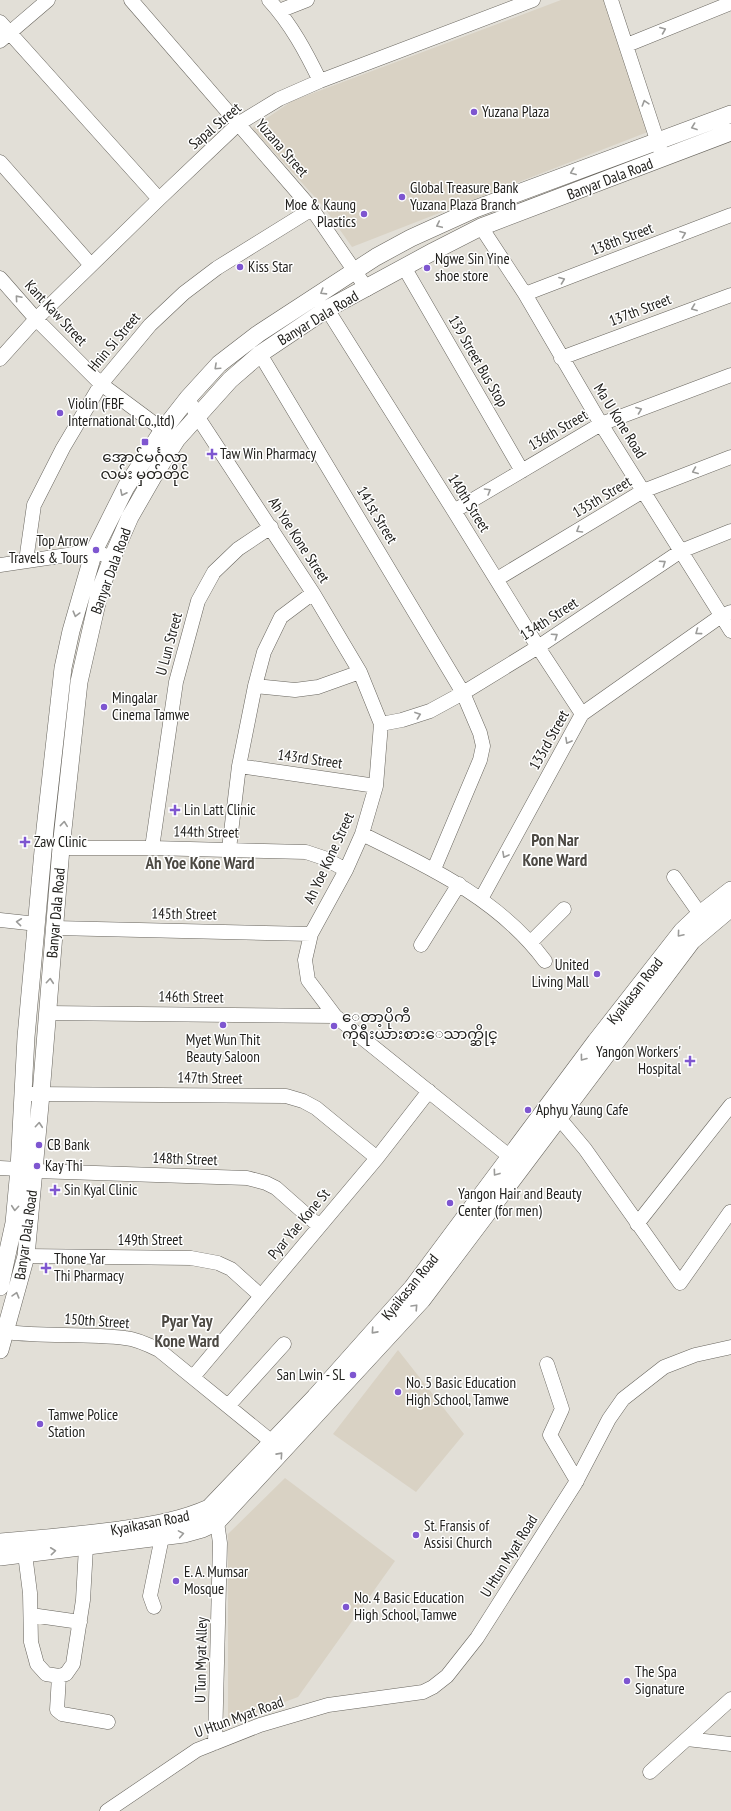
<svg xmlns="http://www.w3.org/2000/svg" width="731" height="1811" font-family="'PT Sans Narrow','Noto Sans Myanmar',sans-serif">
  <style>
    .built { fill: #d9d2c4 }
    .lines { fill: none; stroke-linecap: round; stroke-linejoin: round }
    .minor-casing { stroke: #68655e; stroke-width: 15 }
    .major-casing { stroke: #68655e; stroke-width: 18 }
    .minor { stroke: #fff; stroke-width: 14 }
    .major { stroke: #fff; stroke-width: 17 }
    .oneway { stroke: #9b9b99 }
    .poi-dot { fill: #7e56d0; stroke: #fff; stroke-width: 1.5 }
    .labels { text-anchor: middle; stroke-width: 3; stroke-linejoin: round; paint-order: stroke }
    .poi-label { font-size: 15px; fill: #21201d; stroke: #fff; text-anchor: start }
    .street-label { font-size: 15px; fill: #21201d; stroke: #fff }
    .quarter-label { font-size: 17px; font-weight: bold; fill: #4c4943; stroke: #fff }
  </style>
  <rect width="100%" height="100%" fill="#e2dfd7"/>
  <!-- built -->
  <path class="built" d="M561 0H606L658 128 352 247 323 206 252 128 292 101Z
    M398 1350 464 1434 416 1492 333 1434Z
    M285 1478 395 1561 298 1697 228 1723V1534Z"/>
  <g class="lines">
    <defs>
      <path id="minor" d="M131 0 312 209 367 289
        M269 0C291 24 306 52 320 81
        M611 0 661 152
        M279 11 307 0
        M0 22 159 199
        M0 41 48 0
        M627 45 731 3
        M0 162 91 265
        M481 227 525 294 601 424 731 631
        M404 267 522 471
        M0 278 36 319 101 384 163 430
        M525 294 731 215
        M327 309 454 511 538 647 582 714
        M260 354 463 693 480 733 483 746 480 760 434 869
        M561 358 731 295
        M0 359 36 319 159 199 238 124 279 99 320 81 533 0
        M188 398 197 416 313 593 360 672 381 724 376 786 362 834 346 870 311 934 305 960 308 980 335 1016 509 1156 520 1162
        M454 511 601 424 731 375
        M26 561 34 505 63 448 101 384 150 325 184 293 217 268 312 209
        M0 565 94 551 112 558
        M497 579 643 491 731 457
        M255 686 295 690 318 687 360 672
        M381 724 402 720 430 711 463 693 538 647 681 551 731 531
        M239 766 376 786
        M362 834C429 867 499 899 545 961
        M61 848H152L306 852 324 858 346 870
        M152 848 176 682 198 601 214 572 238 549 271 527
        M229 849 239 766 255 686 264 652 281 617 313 593
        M674 877 700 914
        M481 899 582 714 721 616 731 612
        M0 920 37 924
        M55 928 311 934
        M531 942 564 909
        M421 945 459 884
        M47 1013 335 1016
        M31 1094 286 1096 303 1101 316 1108 377 1158
        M552 1112 559 1118 585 1149 680 1283 730 1212
        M0 1168 19 1169
        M35 1171 247 1178 266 1183 276 1188 319 1226
        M637 1224 731 1105
        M26 1256 191 1258 218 1263 231 1269 261 1296
        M5 1332C45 1337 85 1333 125 1338 136 1339 149 1345 159 1350L272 1442
        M547 1364 562 1409 550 1435 577 1481
        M193 1377 377 1158 429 1091
        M228 1406 284 1344
        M212 1513 217 1522 220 1543 215 1743
        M25 1554 30 1593 31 1642 37 1664 46 1674 59 1676 66 1674 73 1664 83 1600 86 1547
        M154 1607 150 1596 162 1537
        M31 1615 80 1622
        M59 1676 57 1710 62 1714 108 1722
        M687 1739 731 1744
        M650 1772 731 1699
        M107 1811 197 1750 260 1725 328 1705 423 1692 433 1687 447 1676 477 1638 575 1484 609 1419 623 1399 664 1367 695 1355 731 1347"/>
      <path id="major" d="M0 1287 14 1223 19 1169 26 1037 45 829 63 668 71 631 94 551 126 487 163 430 188 398 219 364 258 334 376 257 411 238 475 209 731 114
        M0 1350 26 1256 41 1094 61 848 79 682 100 590 112 558 130 517 153 477 177 439 230 380 260 354 327 309 434 251 481 227 731 132
        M0 1542C40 1539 80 1535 120 1530 151 1525 180 1521 209 1508L315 1397 412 1288 596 1041 682 931 700 914 731 890
        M0 1557 184 1534 202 1529 217 1522 422 1300 692 941 731 908"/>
    </defs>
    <!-- minor casing -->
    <use href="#minor" class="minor-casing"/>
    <!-- major casing -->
    <use href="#major" class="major-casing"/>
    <!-- minor -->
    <use href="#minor" class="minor"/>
    <!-- major -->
    <use href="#major" class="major"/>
  </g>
  <!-- one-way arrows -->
  <defs><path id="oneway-chevron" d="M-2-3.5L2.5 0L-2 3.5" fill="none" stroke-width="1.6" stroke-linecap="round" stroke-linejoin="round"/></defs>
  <g class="oneway">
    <use href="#oneway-chevron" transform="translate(663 30) rotate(-22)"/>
    <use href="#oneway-chevron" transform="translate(645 103) rotate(-107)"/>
    <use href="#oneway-chevron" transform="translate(694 127) rotate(160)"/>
    <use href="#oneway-chevron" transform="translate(573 172) rotate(159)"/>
    <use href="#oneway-chevron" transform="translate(439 225) rotate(155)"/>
    <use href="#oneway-chevron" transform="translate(683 234) rotate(-21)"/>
    <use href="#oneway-chevron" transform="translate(562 280) rotate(-21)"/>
    <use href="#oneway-chevron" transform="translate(323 292) rotate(148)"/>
    <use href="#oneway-chevron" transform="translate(18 298) rotate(-131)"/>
    <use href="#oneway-chevron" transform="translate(694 308) rotate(159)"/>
    <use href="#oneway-chevron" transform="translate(217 367) rotate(137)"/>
    <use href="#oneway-chevron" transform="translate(639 410) rotate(-21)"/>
    <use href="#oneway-chevron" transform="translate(695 471) rotate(158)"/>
    <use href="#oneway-chevron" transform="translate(488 491) rotate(-31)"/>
    <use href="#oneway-chevron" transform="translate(123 493) rotate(116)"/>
    <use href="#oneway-chevron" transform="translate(579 530) rotate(149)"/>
    <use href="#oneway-chevron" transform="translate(663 563) rotate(-34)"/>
    <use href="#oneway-chevron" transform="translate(76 614) rotate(105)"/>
    <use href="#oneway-chevron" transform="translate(698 632) rotate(144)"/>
    <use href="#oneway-chevron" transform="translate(555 636) rotate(-34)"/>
    <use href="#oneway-chevron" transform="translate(418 715) rotate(-20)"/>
    <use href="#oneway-chevron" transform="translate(568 741) rotate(119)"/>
    <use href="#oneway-chevron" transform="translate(64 824) rotate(-84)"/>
    <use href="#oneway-chevron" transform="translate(505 855) rotate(119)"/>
    <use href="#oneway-chevron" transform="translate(19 922) rotate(-174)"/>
    <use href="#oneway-chevron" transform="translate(680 934) rotate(130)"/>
    <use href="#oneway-chevron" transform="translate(50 981) rotate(-85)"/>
    <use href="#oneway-chevron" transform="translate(583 1058) rotate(127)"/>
    <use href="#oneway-chevron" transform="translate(39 1125) rotate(-85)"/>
    <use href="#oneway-chevron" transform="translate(496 1173) rotate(126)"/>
    <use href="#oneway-chevron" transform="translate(15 1208) rotate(95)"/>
    <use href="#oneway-chevron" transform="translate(16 1295) rotate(-74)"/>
    <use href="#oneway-chevron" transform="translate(415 1307) rotate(-47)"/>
    <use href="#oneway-chevron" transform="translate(374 1331) rotate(132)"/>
    <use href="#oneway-chevron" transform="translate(280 1455) rotate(-48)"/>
    <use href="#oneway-chevron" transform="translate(181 1534) rotate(-10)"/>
    <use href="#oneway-chevron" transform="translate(53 1551) rotate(-6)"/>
  </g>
  <!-- markers -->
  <g class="poi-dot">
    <circle cx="474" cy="112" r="4"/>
    <circle cx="402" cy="197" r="4"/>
    <circle cx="364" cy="214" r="4"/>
    <circle cx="240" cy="267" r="4"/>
    <circle cx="427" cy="268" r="4"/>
    <circle cx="60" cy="413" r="4"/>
    <rect x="141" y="438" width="8" height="8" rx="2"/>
    <path d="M210 448h4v4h4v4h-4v4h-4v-4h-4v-4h4z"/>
    <circle cx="96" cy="550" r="4"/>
    <circle cx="104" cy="707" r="4"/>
    <path d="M173 804h4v4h4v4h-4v4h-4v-4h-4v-4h4z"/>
    <path d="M23 836h4v4h4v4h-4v4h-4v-4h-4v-4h4z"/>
    <circle cx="597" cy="974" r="4"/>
    <circle cx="223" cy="1025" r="4"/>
    <circle cx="334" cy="1026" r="4"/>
    <path d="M688 1055h4v4h4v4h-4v4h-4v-4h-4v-4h4z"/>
    <circle cx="528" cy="1110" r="4"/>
    <circle cx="39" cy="1145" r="4"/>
    <circle cx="37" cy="1166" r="4"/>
    <path d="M53 1184h4v4h4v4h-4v4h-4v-4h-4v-4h4z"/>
    <circle cx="450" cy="1203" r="4"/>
    <path d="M44 1262h4v4h4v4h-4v4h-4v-4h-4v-4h4z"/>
    <circle cx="353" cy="1375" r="4"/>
    <circle cx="398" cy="1392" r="4"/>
    <circle cx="40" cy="1424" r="4"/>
    <circle cx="416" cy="1535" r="4"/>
    <circle cx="176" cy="1581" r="4"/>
    <circle cx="346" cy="1607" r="4"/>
    <circle cx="627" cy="1681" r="4"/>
  </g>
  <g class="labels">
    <!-- poi labels -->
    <g class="poi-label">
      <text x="482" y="117">Yuzana Plaza</text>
      <text x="410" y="193">Global Treasure Bank<tspan x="410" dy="17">Yuzana Plaza Branch</tspan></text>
      <text x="356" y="210" text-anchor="end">Moe &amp; Kaung<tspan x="356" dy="17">Plastics</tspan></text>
      <text x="435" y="264">Ngwe Sin Yine<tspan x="435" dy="17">shoe store</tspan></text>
      <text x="248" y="272">Kiss Star</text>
      <text x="68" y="409">Violin (FBF<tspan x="68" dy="17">International Co.,ltd)</tspan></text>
      <text x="220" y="459">Taw Win Pharmacy</text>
      <text x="145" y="462" text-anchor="middle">အောင်မင်္ဂလာ<tspan x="145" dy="17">လမ်း မှတ်တိုင်</tspan></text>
      <text x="88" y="546" text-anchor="end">Top Arrow<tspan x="88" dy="17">Travels &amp; Tours</tspan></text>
      <text x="112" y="703">Mingalar<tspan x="112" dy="17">Cinema Tamwe</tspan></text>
      <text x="184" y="815">Lin Latt Clinic</text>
      <text x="34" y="847">Zaw Clinic</text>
      <text x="589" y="970" text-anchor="end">United<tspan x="589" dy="17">Living Mall</tspan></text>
      <text x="342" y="1022">ေတာ့ပိုကီ<tspan x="342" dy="17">ကိုရီးယားစားေသာက္ဆိုင္</tspan></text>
      <text x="223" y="1045" text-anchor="middle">Myet Wun Thit<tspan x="223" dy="17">Beauty Saloon</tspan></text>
      <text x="681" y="1057" text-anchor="end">Yangon Workers'<tspan x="681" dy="17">Hospital</tspan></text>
      <text x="536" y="1115">Aphyu Yaung Cafe</text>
      <text x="47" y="1150">CB Bank</text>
      <text x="45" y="1171">Kay Thi</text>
      <text x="64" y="1195">Sin Kyal Clinic</text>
      <text x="458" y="1199">Yangon Hair and Beauty<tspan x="458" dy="17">Center (for men)</tspan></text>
      <text x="54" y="1264">Thone Yar<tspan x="54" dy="17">Thi Pharmacy</tspan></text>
      <text x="345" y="1380" text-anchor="end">San Lwin - SL</text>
      <text x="406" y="1388">No. 5 Basic Education<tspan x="406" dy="17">High School, Tamwe</tspan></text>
      <text x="48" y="1420">Tamwe Police<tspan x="48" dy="17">Station</tspan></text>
      <text x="424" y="1531">St. Fransis of<tspan x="424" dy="17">Assisi Church</tspan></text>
      <text x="184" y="1577">E. A. Mumsar<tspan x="184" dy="17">Mosque</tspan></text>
      <text x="354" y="1603">No. 4 Basic Education<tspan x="354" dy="17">High School, Tamwe</tspan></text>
      <text x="635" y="1677">The Spa<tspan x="635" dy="17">Signature</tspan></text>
    </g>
    <!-- street labels -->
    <g class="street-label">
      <text transform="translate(215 126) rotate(-40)" y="5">Sapal Street</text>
      <text transform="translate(282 148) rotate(49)" y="5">Yuzana Street</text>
      <text transform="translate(610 179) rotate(-21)" y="5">Banyar Dala Road</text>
      <text transform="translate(622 239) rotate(-21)" y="5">138th Street</text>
      <text transform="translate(640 310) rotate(-21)" y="5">137th Street</text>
      <text transform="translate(56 313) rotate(47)" y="5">Kant Kaw Street</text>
      <text transform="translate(318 318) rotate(-31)" y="5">Banyar Dala Road</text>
      <text transform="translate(114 342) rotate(-50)" y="5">Hnin Si Street</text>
      <text transform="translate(478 361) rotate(60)" y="5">139 Street Bus Stop</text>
      <text transform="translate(620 421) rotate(58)" y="5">Ma U Kone Road</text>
      <text transform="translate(558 430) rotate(-30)" y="5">136th Street</text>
      <text transform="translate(602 497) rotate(-31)" y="5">135th Street</text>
      <text transform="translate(469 503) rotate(58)" y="5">140th Street</text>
      <text transform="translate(377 515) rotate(59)" y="5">141st Street</text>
      <text transform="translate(299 540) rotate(57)" y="5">Ah Yoe Kone Street</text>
      <text transform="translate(111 571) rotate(-70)" y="5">Banyar Dala Road</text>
      <text transform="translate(549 619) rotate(-33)" y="5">134th Street</text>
      <text transform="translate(169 644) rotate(-75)" y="5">U Lun Street</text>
      <text transform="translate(549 740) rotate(-61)" y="5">133rd Street</text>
      <text transform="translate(310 759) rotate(8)" y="5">143rd Street</text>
      <text transform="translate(206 832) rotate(1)" y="5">144th Street</text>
      <text transform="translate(329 858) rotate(-65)" y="5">Ah Yoe Kone Street</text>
      <text transform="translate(56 913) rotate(-85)" y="5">Banyar Dala Road</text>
      <text transform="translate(184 914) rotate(1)" y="5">145th Street</text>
      <text transform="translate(635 991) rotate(-52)" y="5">Kyaikasan Road</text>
      <text transform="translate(191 997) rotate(1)" y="5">146th Street</text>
      <text transform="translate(210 1078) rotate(1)" y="5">147th Street</text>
      <text transform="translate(185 1159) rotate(2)" y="5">148th Street</text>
      <text transform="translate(299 1224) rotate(-50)" y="5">Pyar Yae Kone St</text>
      <text transform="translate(26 1235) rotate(-82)" y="5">Banyar Dala Road</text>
      <text x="150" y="1245">149th Street</text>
      <text transform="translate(410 1287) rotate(-51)" y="5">Kyaikasan Road</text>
      <text transform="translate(97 1321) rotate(4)" y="5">150th Street</text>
      <text transform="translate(150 1523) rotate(-11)" y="5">Kyaikasan Road</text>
      <text transform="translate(509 1556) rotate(-58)" y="5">U Htun Myat Road</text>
      <text transform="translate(201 1660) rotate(-89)" y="5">U Tun Myat Alley</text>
      <text transform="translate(239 1717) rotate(-20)" y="5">U Htun Myat Road</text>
    </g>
    <!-- quarter labels -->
    <g class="quarter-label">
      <text x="555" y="846">Pon Nar<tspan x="555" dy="20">Kone Ward</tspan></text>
      <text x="200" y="869">Ah Yoe Kone Ward</text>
      <text x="187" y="1327">Pyar Yay<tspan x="187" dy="20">Kone Ward</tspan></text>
    </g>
  </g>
</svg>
